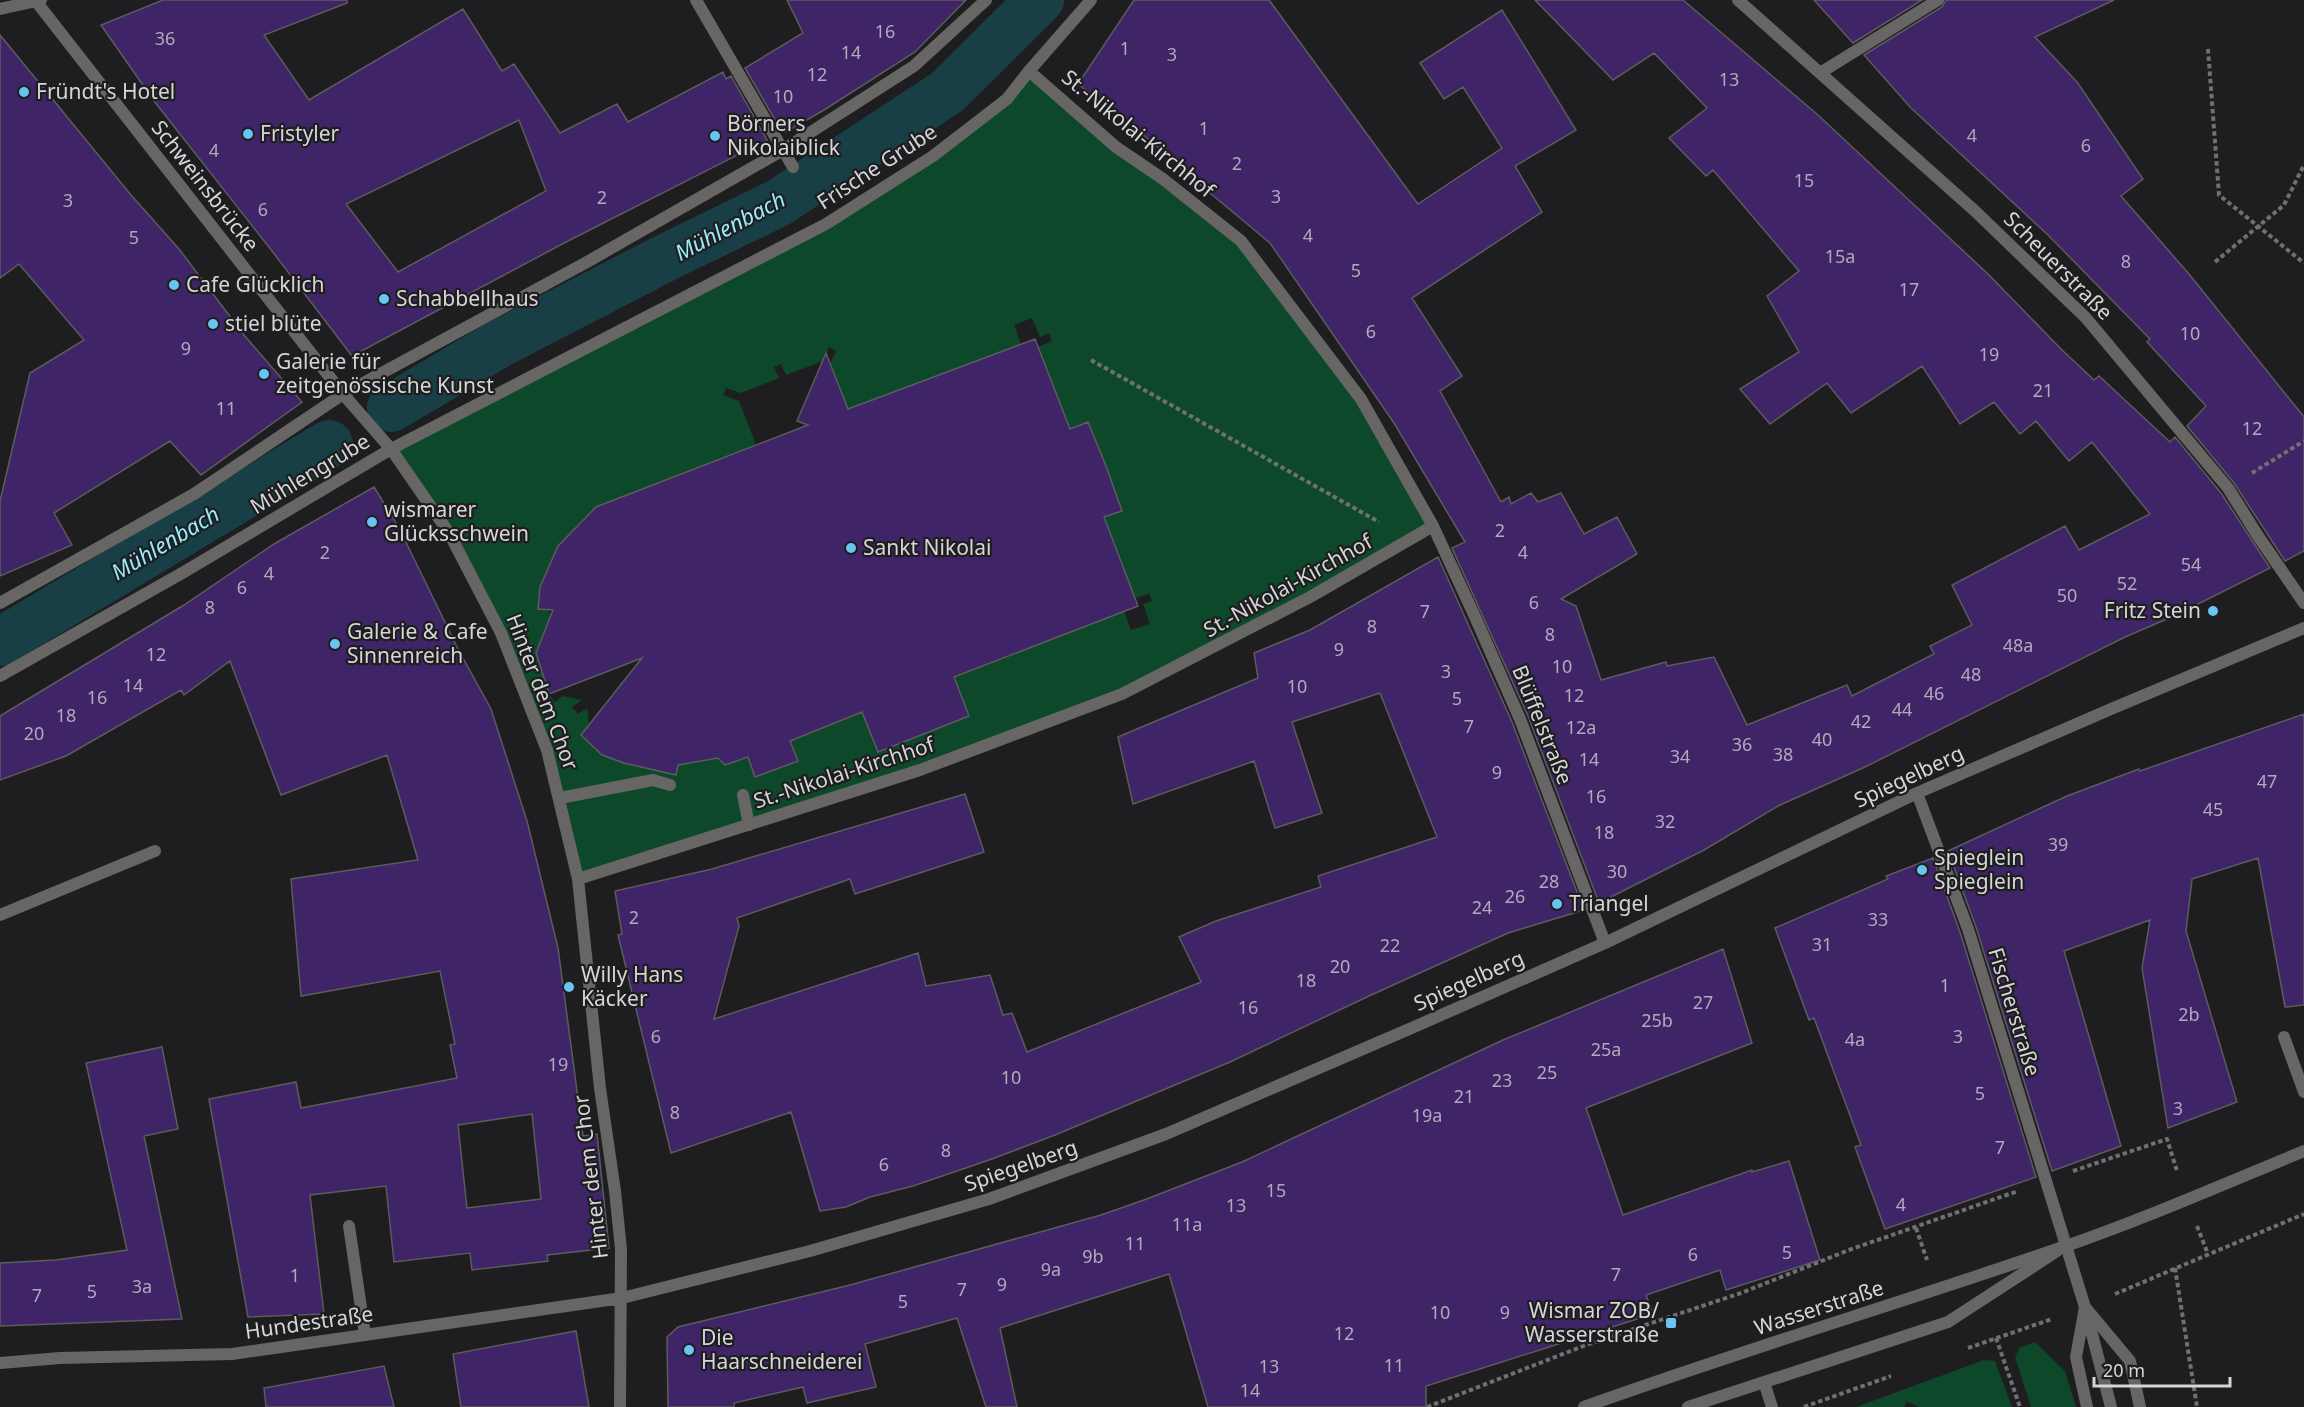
<svg xmlns="http://www.w3.org/2000/svg" width="2304" height="1407" font-family="'Noto Sans',sans-serif">
  <style>
    .green { fill: #0e482a; fill-rule: evenodd }
    .lines { fill: none; stroke-linecap: round; stroke-linejoin: round }
    .canal { stroke: #193f46; stroke-width: 48 }
    .building { fill: #3f2567; stroke: #5c5b5e; stroke-width: 1.5; fill-rule: evenodd }
    .path { stroke: #707072; stroke-width: 4; stroke-dasharray: 4.5 3; stroke-linecap: butt }
    .service { stroke: #676665; stroke-width: 12 }
    .pedestrian { stroke: #676665; stroke-width: 12 }
    .minor { stroke: #676665; stroke-width: 12 }
    .tertiary { stroke: #676665; stroke-width: 12 }
    .poi-dot { fill: #68c4f0; stroke: #1e1e20; stroke-width: 2 }
    .labels { text-anchor: middle; stroke-width: 4.5; stroke-linejoin: round; paint-order: stroke }
    .number-label { font-size: 18px; fill: #b0aabb }
    .poi-label { font-size: 21px; fill: #d6d6d7; stroke: #1e1e20; text-anchor: start }
    .street-label { font-size: 21px; fill: #d6d6d7; stroke: #1e1e20 }
    .water-label { font-size: 22px; font-style: italic; fill: #98ebfd; stroke: #1e1e20 }
  </style>
  <rect width="100%" height="100%" fill="#1e1e20"/>
  <!-- green -->
  <path class="green" d="M1029 71 1241 241 1361 399 1433 526 1200 656 1044 724 578 879 548 750 449 533 391 449 826 224 933 156ZM1032 318 1040 337 1049 333 1052 341 1038 347 1070 429 1088 422 1093 433 1122 511 1104 517 1135 598 1149 594 1152 601 1143 604 1150 624 1131 630 1124 611 954 677 969 716 878 752 862 712 790 741 797 761 755 776 748 757 725 765 718 758 678 765 632 755 628 764 619 761 581 736 589 726 587 708 578 714 572 707 582 700 562 696 555 702 549 694 546 625 560 626 548 610 538 609V601L558 570 549 567 552 558 563 562 621 498 756 445 739 401 723 395 726 388 741 393 779 378 774 367 781 364 786 375 823 361 829 347 836 351 830 364 848 409 1021 344 1014 325Z
    M2035 1342 2065 1371 2076 1407H2031L2015 1357 2019 1348Z
    M1984 1360 1995 1361 2012 1407H1919L1907 1402 1904 1407H1856Z"/>
  <g class="lines">
    <!-- canal -->
    <path class="canal" d="M391 408 497 345 665 258 778 203 947 92 1040 0
      M0 642 329 444"/>
  </g>
  <!-- building -->
  <path class="building" d="M163 0H347V3L264 35 309 100 463 9 502 71 514 64 560 133 617 104 628 122 723 72 726 79 731 76 767 140 566 242 352 356 272 251 154 101 101 25ZM519 120 546 191 398 272 346 204Z
    M787 0H966L915 52 824 110 786 132H782L745 68 803 33Z
    M1134 0H1269L1418 204 1502 148 1463 87 1444 99 1420 63 1502 10 1576 130 1515 166 1542 212 1412 298 1462 376 1440 391 1501 502 1509 497 1511 504 1531 493 1538 502 1561 493 1584 534 1617 517 1637 554 1561 599 1576 606 1601 680 1666 662 1667 666 1714 657 1747 725 1847 685 1852 696 1934 654 1930 646 1972 625 1952 585 2065 526 2079 550 2150 514 2092 442 2069 461 2036 421 2020 434 1994 402 1960 424 1922 366 1851 413 1827 383 1770 424 1740 389 1799 352 1767 296 1799 271 1713 170 1706 176 1669 138 1707 108 1654 53 1613 80 1535 0H1683L1818 115 1989 275 2061 349 2094 380 2099 376 2170 442 2175 437 2221 493 2270 568 2174 616 2125 637 1865 767 1780 805 1704 850 1599 903 1528 716 1452 548 1465 542 1394 423 1270 243 1192 178 1151 141 1078 84Z
    M1814 0H1922L1853 43Z
    M1946 0H2114L2035 37 2077 82 2143 179 2121 196 2189 274 2304 417V551L2285 561 2234 483 2187 426 2206 406 2147 342 2150 339 2049 236 1911 108 1864 55 1942 7Z
    M0 35 131 195 179 249 244 335 302 402 201 475 170 441 54 513 72 545 0 576V501L30 373 84 340 19 264 0 278Z
    M1035 339 1070 429 1088 422 1106 466 1122 511 1104 517 1138 606 954 677 969 716 878 752 862 712 790 741 798 761 755 777 748 757 725 765 718 758 678 765 676 775 624 763 602 755 581 735 642 658 549 694 536 653 553 610 538 609 540 587 558 546 596 507 808 425 797 421 826 353 848 409Z
    M374 487 399 528 458 649 491 709 527 821 558 948 583 1136 597 1134 609 1248 547 1255 548 1261 472 1270 470 1253 394 1262 386 1186 310 1195 324 1314 248 1317 209 1099 296 1082 301 1108 457 1078 450 1045 455 1044 440 971 301 996 291 879 418 860 387 755 281 795 230 661 184 695 181 690 66 756 0 780V716L184 605 274 544ZM532 1114 541 1199 467 1208 458 1125Z
    M1438 557 1512 722 1584 910 1508 933 1369 996 1230 1062 1055 1135 992 1159 913 1186 870 1197 846 1207 820 1211 791 1112 671 1153 618 935 622 934 615 891 712 869 965 794 984 852 855 894 850 879 737 918 739 926 714 1019 918 953 926 986 990 975 1003 1015 1012 1013 1027 1052 1201 982 1179 937 1216 921 1321 887 1318 876 1437 837 1380 693 1292 722 1322 813 1275 828 1254 761 1133 804 1118 737 1258 678 1254 653 1310 630Z
    M2304 714V1005L2285 1007 2258 858 2192 879 2186 931 2237 1102 2168 1128 2142 968 2150 920 2064 951 2121 1146 2052 1171 1976 927 1948 851 2067 796 2139 769 2140 771Z
    M1933 858 1960 932 2036 1177 1885 1229 1855 1147 1861 1145 1814 1018 1809 1020 1775 928 1888 879 1886 876Z
    M1723 949 1752 1043 1586 1108 1623 1215 1752 1170V1172L1789 1161 1820 1260 1726 1290 1720 1270 1646 1295 1653 1314 1426 1386V1407H1208L1169 1274 1000 1328 1017 1407H986L957 1318 865 1344 876 1387 807 1403 803 1387 734 1403V1407H668L667 1337 678 1327 850 1285 1101 1215 1144 1200 1242 1162 1503 1040Z
    M162 1047 178 1129 144 1136 182 1319 0 1326V1263L56 1260 127 1250 86 1063Z
    M576 1331 589 1407H461L453 1354Z
    M384 1366 394 1407H266L264 1388Z"/>
  <g class="lines">
    <!-- path -->
    <path class="path" d="M2208 49 2219 195 2304 263
      M2215 262 2284 205 2304 165
      M1091 360 1379 522
      M2252 473 2304 441
      M2073 1171 2167 1139 2177 1171
      M2197 1226 2208 1254
      M1916 1228 1927 1260
      M2175 1268 2197 1407
      M2115 1294 2304 1214
      M1996 1338 2020 1407
      M1968 1348 2052 1319
      M1427 1407 1586 1345 1741 1293 1849 1250 2018 1191
      M1804 1407 1891 1376"/>
    <!-- service -->
    <path class="service" d="M696 0 783 150
      M0 603 194 494 343 394 587 262 783 150 914 66 986 0
      M0 915 155 851
      M2284 1037 2304 1092
      M349 1226 365 1335
      M2085 1307 2111 1407
      M1764 1382 1772 1407
      M1688 1407 1948 1322 2057 1251"/>
    <!-- pedestrian -->
    <path class="pedestrian" d="M783 150 793 167
      M391 449 826 224 933 156 1007 99 1029 71
      M743 795 749 825
      M560 798 653 780 670 785"/>
    <!-- minor -->
    <path class="minor" d="M35 0 343 394 391 449 449 533 501 633 547 750 578 879 600 1088 615 1191 621 1249 620 1407
      M1091 0 1029 71 1116 147 1163 179 1241 241 1361 399 1433 526 1476 619 1520 719 1605 943
      M1738 0 1975 211 2086 318 2228 488 2258 536 2304 603
      M0 9 41 0
      M1820 73 1938 0
      M0 676 184 572 391 449
      M1917 793 1968 929 2085 1307 2130 1361 2140 1407
      M578 879 920 770 1122 694 1310 597 1433 526
      M2085 1307 2076 1357 2087 1407
      M0 1363 60 1358 232 1354 622 1298 810 1251 989 1199 1166 1134 1407 1030 1605 943 1917 793 2111 709 2304 628"/>
    <!-- tertiary -->
    <path class="tertiary" d="M1584 1407C1742 1350 1904 1302 2063 1247 2144 1219 2224 1184 2304 1151"/>
  </g>
  <!-- markers -->
  <g class="poi-dot">
    <circle cx="24" cy="92" r="6"/>
    <circle cx="248" cy="134" r="6"/>
    <circle cx="715" cy="136" r="6"/>
    <circle cx="174" cy="285" r="6"/>
    <circle cx="384" cy="299" r="6"/>
    <circle cx="213" cy="324" r="6"/>
    <circle cx="264" cy="374" r="6"/>
    <circle cx="372" cy="522" r="6"/>
    <circle cx="851" cy="548" r="6"/>
    <circle cx="2213" cy="611" r="6"/>
    <circle cx="335" cy="644" r="6"/>
    <circle cx="1922" cy="870" r="6"/>
    <circle cx="1557" cy="904" r="6"/>
    <circle cx="569" cy="987" r="6"/>
    <rect x="1665" y="1317" width="12" height="12" rx="3"/>
    <circle cx="689" cy="1350" r="6"/>
  </g>
  <g class="labels">
    <!-- number labels -->
    <g class="number-label">
      <text x="885" y="38">16</text>
      <text x="165" y="45">36</text>
      <text x="1125" y="55">1</text>
      <text x="851" y="59">14</text>
      <text x="1172" y="61">3</text>
      <text x="817" y="81">12</text>
      <text x="1729" y="86">13</text>
      <text x="783" y="103">10</text>
      <text x="1204" y="135">1</text>
      <text x="1972" y="142">4</text>
      <text x="2086" y="152">6</text>
      <text x="214" y="157">4</text>
      <text x="1237" y="170">2</text>
      <text x="1804" y="187">15</text>
      <text x="1276" y="203">3</text>
      <text x="602" y="204">2</text>
      <text x="68" y="207">3</text>
      <text x="263" y="216">6</text>
      <text x="1308" y="242">4</text>
      <text x="134" y="244">5</text>
      <text x="1840" y="263">15a</text>
      <text x="2126" y="268">8</text>
      <text x="1356" y="277">5</text>
      <text x="1909" y="296">17</text>
      <text x="1371" y="338">6</text>
      <text x="2190" y="340">10</text>
      <text x="186" y="355">9</text>
      <text x="1989" y="361">19</text>
      <text x="2043" y="397">21</text>
      <text x="226" y="415">11</text>
      <text x="2252" y="435">12</text>
      <text x="1500" y="537">2</text>
      <text x="325" y="559">2</text>
      <text x="1523" y="559">4</text>
      <text x="2191" y="571">54</text>
      <text x="269" y="580">4</text>
      <text x="2127" y="590">52</text>
      <text x="242" y="594">6</text>
      <text x="2067" y="602">50</text>
      <text x="1534" y="609">6</text>
      <text x="210" y="614">8</text>
      <text x="1425" y="618">7</text>
      <text x="1372" y="633">8</text>
      <text x="1550" y="641">8</text>
      <text x="2018" y="652">48a</text>
      <text x="1339" y="656">9</text>
      <text x="156" y="661">12</text>
      <text x="1562" y="673">10</text>
      <text x="1446" y="678">3</text>
      <text x="1971" y="681">48</text>
      <text x="133" y="692">14</text>
      <text x="1297" y="693">10</text>
      <text x="1934" y="700">46</text>
      <text x="1574" y="702">12</text>
      <text x="97" y="704">16</text>
      <text x="1457" y="705">5</text>
      <text x="1902" y="716">44</text>
      <text x="66" y="722">18</text>
      <text x="1861" y="728">42</text>
      <text x="1469" y="733">7</text>
      <text x="1581" y="734">12a</text>
      <text x="34" y="740">20</text>
      <text x="1822" y="746">40</text>
      <text x="1742" y="751">36</text>
      <text x="1783" y="761">38</text>
      <text x="1680" y="763">34</text>
      <text x="1589" y="766">14</text>
      <text x="1497" y="779">9</text>
      <text x="2267" y="788">47</text>
      <text x="1596" y="803">16</text>
      <text x="2213" y="816">45</text>
      <text x="1665" y="828">32</text>
      <text x="1604" y="839">18</text>
      <text x="2058" y="851">39</text>
      <text x="1617" y="878">30</text>
      <text x="1549" y="888">28</text>
      <text x="1515" y="903">26</text>
      <text x="1482" y="914">24</text>
      <text x="634" y="924">2</text>
      <text x="1878" y="926">33</text>
      <text x="1822" y="951">31</text>
      <text x="1390" y="952">22</text>
      <text x="1340" y="973">20</text>
      <text x="1306" y="987">18</text>
      <text x="1945" y="992">1</text>
      <text x="1703" y="1009">27</text>
      <text x="1248" y="1014">16</text>
      <text x="2189" y="1021">2b</text>
      <text x="1657" y="1027">25b</text>
      <text x="656" y="1043">6</text>
      <text x="1958" y="1043">3</text>
      <text x="1855" y="1046">4a</text>
      <text x="1606" y="1056">25a</text>
      <text x="558" y="1071">19</text>
      <text x="1547" y="1079">25</text>
      <text x="1011" y="1084">10</text>
      <text x="1502" y="1087">23</text>
      <text x="1980" y="1100">5</text>
      <text x="1464" y="1103">21</text>
      <text x="2178" y="1115">3</text>
      <text x="675" y="1119">8</text>
      <text x="1427" y="1122">19a</text>
      <text x="2000" y="1154">7</text>
      <text x="946" y="1157">8</text>
      <text x="884" y="1171">6</text>
      <text x="1276" y="1197">15</text>
      <text x="1901" y="1211">4</text>
      <text x="1236" y="1212">13</text>
      <text x="1187" y="1231">11a</text>
      <text x="1135" y="1250">11</text>
      <text x="1787" y="1259">5</text>
      <text x="1693" y="1261">6</text>
      <text x="1093" y="1263">9b</text>
      <text x="1051" y="1276">9a</text>
      <text x="1616" y="1281">7</text>
      <text x="295" y="1282">1</text>
      <text x="1002" y="1291">9</text>
      <text x="142" y="1293">3a</text>
      <text x="962" y="1296">7</text>
      <text x="92" y="1298">5</text>
      <text x="37" y="1302">7</text>
      <text x="903" y="1308">5</text>
      <text x="1440" y="1319">10</text>
      <text x="1505" y="1319">9</text>
      <text x="1344" y="1340">12</text>
      <text x="1394" y="1372">11</text>
      <text x="1269" y="1373">13</text>
      <text x="1250" y="1397">14</text>
    </g>
    <!-- poi labels -->
    <g class="poi-label">
      <text x="36" y="99">Fründt's Hotel</text>
      <text x="727" y="131">Börners<tspan x="727" dy="24">Nikolaiblick</tspan></text>
      <text x="260" y="141">Fristyler</text>
      <text x="186" y="292">Cafe Glücklich</text>
      <text x="396" y="306">Schabbellhaus</text>
      <text x="225" y="331">stiel blüte</text>
      <text x="276" y="369">Galerie für<tspan x="276" dy="24">zeitgenössische Kunst</tspan></text>
      <text x="384" y="517">wismarer<tspan x="384" dy="24">Glücksschwein</tspan></text>
      <text x="863" y="555">Sankt Nikolai</text>
      <text x="2201" y="618" text-anchor="end">Fritz Stein</text>
      <text x="347" y="639">Galerie &amp; Cafe<tspan x="347" dy="24">Sinnenreich</tspan></text>
      <text x="1934" y="865">Spieglein<tspan x="1934" dy="24">Spieglein</tspan></text>
      <text x="1569" y="911">Triangel</text>
      <text x="581" y="982">Willy Hans<tspan x="581" dy="24">Käcker</tspan></text>
      <text x="1659" y="1318" text-anchor="end">Wismar ZOB/<tspan x="1659" dy="24">Wasserstraße</tspan></text>
      <text x="701" y="1345">Die<tspan x="701" dy="24">Haarschneiderei</tspan></text>
    </g>
    <!-- street labels -->
    <g class="street-label">
      <text transform="translate(1138 134) rotate(39)" y="7">St.-Nikolai-Kirchhof</text>
      <text transform="translate(877 167) rotate(-33)" y="7">Frische Grube</text>
      <text transform="translate(205 186) rotate(52)" y="7">Schweinsbrücke</text>
      <text transform="translate(2058 266) rotate(45)" y="7">Scheuerstraße</text>
      <text transform="translate(310 474) rotate(-31)" y="7">Mühlengrube</text>
      <text transform="translate(1288 586) rotate(-29)" y="7">St.-Nikolai-Kirchhof</text>
      <text transform="translate(542 692) rotate(69)" y="7">Hinter dem Chor</text>
      <text transform="translate(1542 725) rotate(68)" y="7">Blüffelstraße</text>
      <text transform="translate(844 773) rotate(-18)" y="7">St.-Nikolai-Kirchhof</text>
      <text transform="translate(1909 777) rotate(-25)" y="7">Spiegelberg</text>
      <text transform="translate(1469 981) rotate(-24)" y="7">Spiegelberg</text>
      <text transform="translate(2014 1012) rotate(73)" y="7">Fischerstraße</text>
      <text transform="translate(1021 1166) rotate(-19)" y="7">Spiegelberg</text>
      <text transform="translate(591 1177) rotate(-97)" y="7">Hinter dem Chor</text>
      <text transform="translate(1819 1308) rotate(-18)" y="7">Wasserstraße</text>
      <text transform="translate(309 1323) rotate(-8)" y="7">Hundestraße</text>
    </g>
    <!-- water labels -->
    <g class="water-label">
      <text transform="translate(730 226) rotate(-28)" y="8">Mühlenbach</text>
      <text transform="translate(165 543) rotate(-31)" y="8">Mühlenbach</text>
    </g>
  </g>
  <!-- scale -->
  <path d="M2094 1377v9h136v-9" fill="none" stroke="#d6d6d7" stroke-width="3"/>
  <text x="2103" y="1377" font-size="18" fill="#d6d6d7" stroke="#1e1e20" stroke-width="4.5" paint-order="stroke">20 m</text>
</svg>
